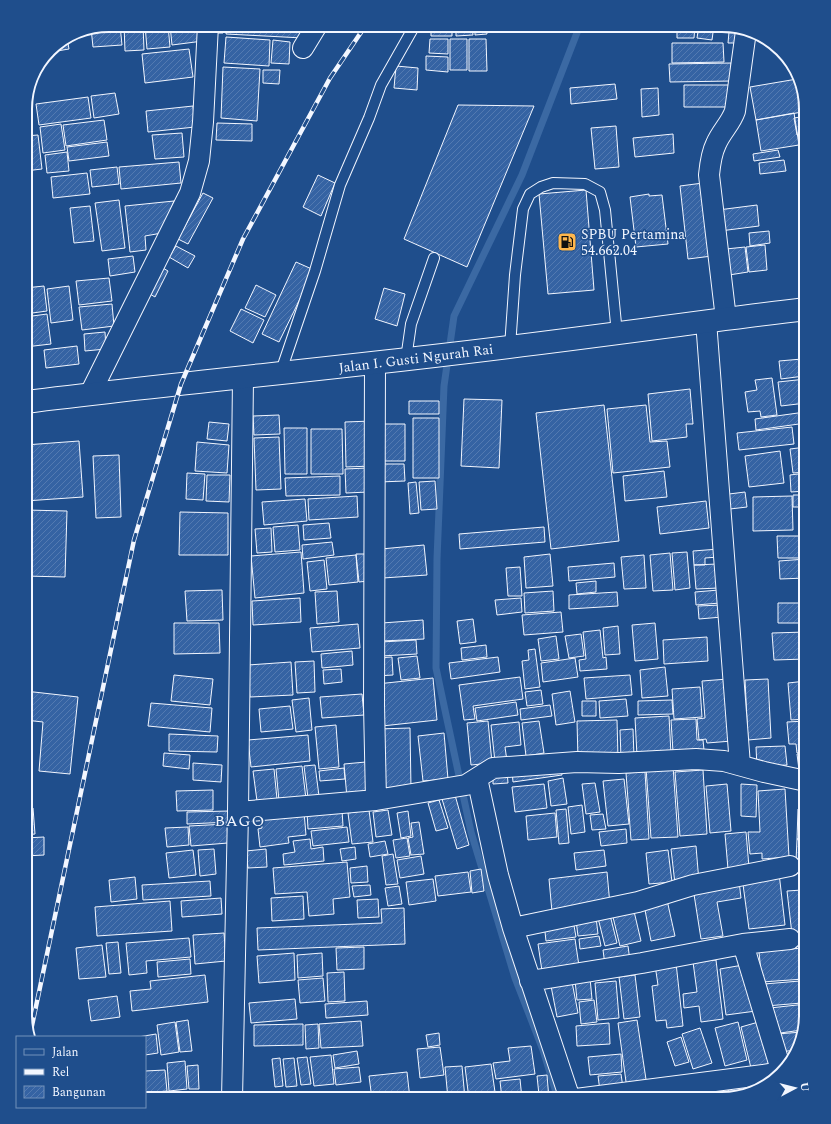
<svg xmlns="http://www.w3.org/2000/svg" width="831" height="1124" font-family="Spectral,serif">
  <style>
    .lines { fill: none; stroke-linecap: round; stroke-linejoin: round }
    .stream { stroke: #3b69a3; stroke-width: 7 }
    .building { fill: url(#building-hatch); stroke: #f2f6ff }
    .lane-casing { stroke: #f2f6ff; stroke-width: 12 }
    .street-casing { stroke: #f2f6ff; stroke-width: 22 }
    .highway-casing { stroke: #f2f6ff; stroke-width: 24 }
    .lane { stroke: #1f4e8c; stroke-width: 10 }
    .street { stroke: #1f4e8c; stroke-width: 20 }
    .highway { stroke: #1f4e8c; stroke-width: 22 }
    .rail-casing { stroke: #f2f6ff; stroke-width: 4.5 }
    .rail { stroke: #1f4e8c; stroke-width: 3; stroke-dasharray: 9; stroke-linecap: butt }
    .labels { text-anchor: middle; stroke-width: 3; stroke-linejoin: round; paint-order: stroke }
    .poi-label { font-size: 14px; fill: #f2f6ff; stroke: #1f4e8c; text-anchor: start }
    .street-label { font-size: 14px; fill: #f2f6ff; stroke: #1f4e8c }
    .quarter-label { font-size: 16px; letter-spacing: 1px; fill: #f2f6ff; stroke: #1f4e8c }
    .rim { fill: none; stroke: #f2f6ff; stroke-width: 2 }
  </style>
  <defs>
    <pattern id="building-hatch" width="6" height="6" patternUnits="userSpaceOnUse"><rect width="6" height="6" fill="#3563a3"/><path d="M-1 1l2-2M0 6l6-6M5 7l2-2" fill="none" stroke="#537ab1"/></pattern>
  </defs>
  <rect width="100%" height="100%" fill="#1f4e8c"/>
  <g class="lines">
    <!-- stream -->
    <path class="stream" d="M558 1099 543 1050 515 978 471 832 436 668 437 559 444 386 454 316 522 175 580 25"/>
  </g>
  <!-- building -->
  <path class="building" d="M109 25H120L122 45 93 47 91 28Z
    M124 25H143L144 50 125 51Z
    M145 25H168L170 47 147 49Z
    M170 25H201L203 41 172 45Z
    M213 25H223V33H213Z
    M227 25H303V38L226 34Z
    M431 25H452V36H431Z
    M456 25H472L473 35 456 36Z
    M475 25H486L487 34 475 35Z
    M623 25H651L623 27Z
    M677 25H695L694 38H677Z
    M699 25H714L712 40 697 38Z
    M719 25H728L736 28 735 43H728L729 32 719 31Z
    M226 37 270 40 269 66 224 63Z
    M67 38 69 49 51 52 50 50 53 46Z
    M430 39H448V54L429 53Z
    M450 39H467V70H450Z
    M469 39H486L487 71H469Z
    M273 40 290 42 289 64 271 63Z
    M672 43H723L724 62 672 63Z
    M189 49 193 77 145 83 142 54Z
    M426 56 448 57V72L426 70Z
    M731 63 732 81 670 82 669 64Z
    M396 66 418 68 417 90 394 88Z
    M223 67 260 69 257 121 221 118Z
    M263 70H280L279 84 263 83Z
    M797 79 802 112 756 120 750 87Z
    M615 84 617 99 571 104 570 88Z
    M684 85H732V107H684Z
    M658 88 659 115 642 117 641 89Z
    M115 93 119 114 94 118 91 96Z
    M88 97 91 118 39 125 36 104Z
    M458 105 534 106 467 267 404 239Z
    M193 106 195 127 148 132 146 111Z
    M794 113 799 145 761 151 756 120Z
    M806 116V134L797 135 794 118Z
    M104 120 107 140 66 146 63 125Z
    M217 123 252 124V141L216 140Z
    M61 124 65 150 43 153 40 127Z
    M616 126 619 167 595 169 591 128Z
    M182 133 184 157 155 159 152 135Z
    M673 134 674 153 635 157 633 138Z
    M38 135 42 169 25 171V136Z
    M107 142 109 156 69 161 67 147Z
    M778 150 780 157 754 161 753 154Z
    M67 152 69 171 47 173 45 155Z
    M784 160 786 171 760 174 759 163Z
    M179 162 181 183 121 189 119 167Z
    M117 167 119 184 92 187 90 170Z
    M87 173 90 194 53 198 51 177Z
    M318 175 335 183 321 216 303 207Z
    M703 183 712 256 688 259 680 186Z
    M586 190 594 290 548 294 539 194Z
    M203 193 213 198 188 244 178 239Z
    M649 194V196L662 195 668 244 636 247 630 197Z
    M119 200 125 248 102 251 95 203Z
    M174 201 162 233 145 236 146 250 130 252 125 206Z
    M757 205 759 226 720 231 718 210Z
    M90 206 94 241 74 243 70 208Z
    M769 231 770 243 750 246 749 233Z
    M765 245 767 270 749 272 746 247Z
    M176 246 195 256 188 268 169 257Z
    M745 247 748 272 729 275 726 249Z
    M133 256 135 272 110 276 108 259Z
    M296 262 314 270 279 342 262 334Z
    M156 264 168 271 155 297 143 290Z
    M109 278 112 301 79 305 76 281Z
    M256 285 276 295 265 317 245 308Z
    M44 286 47 311 25 314V288Z
    M69 286 73 320 51 323 47 289Z
    M384 288 405 294 397 326 375 319Z
    M112 304 114 326 82 330 79 307Z
    M241 309 264 320 253 343 230 331Z
    M47 314 51 344 25 347V317Z
    M105 332 106 349 85 351 84 334Z
    M77 346 79 364 46 368 44 350Z
    M802 359 804 376 781 379 779 361Z
    M772 378 777 415 761 417 760 411 748 412 745 392 757 390 755 380Z
    M806 379V403L781 406 778 382Z
    M690 389 693 424H686L687 437 652 441 648 394Z
    M464 399 502 400 499 468 461 466Z
    M409 401H439V414H409Z
    M604 405 619 541 551 549 536 413Z
    M646 405 650 442 667 441 670 467 613 473 607 409Z
    M805 412 806 423 756 430 755 419Z
    M279 415 280 434 254 435 253 416Z
    M413 418H439V478H413Z
    M372 421 373 466 346 467 345 422Z
    M209 422 229 424 227 441 207 439Z
    M378 424H405V461H378Z
    M792 427 794 444 739 450 737 433Z
    M284 428H307V474H285Z
    M311 429H342L343 474H311Z
    M279 437 281 489 256 490 254 438Z
    M79 441 83 497 25 501V445Z
    M197 442 229 445 227 473 195 471Z
    M806 447V472L793 473 790 449Z
    M780 451 784 483 749 487 745 456Z
    M119 455 121 517 96 518 93 456Z
    M378 464H404L405 481 379 482Z
    M367 468 369 492 346 493 345 469Z
    M664 471 667 497 625 501 623 476Z
    M187 473 205 474 203 500 186 499Z
    M806 473V491L791 492 790 475Z
    M207 475H230L229 502 206 501Z
    M340 476V495L286 496 285 478Z
    M435 481 437 509 421 510 419 482Z
    M416 482 419 513 410 514 408 483Z
    M745 492 747 507 730 509 729 494Z
    M793 495H806V529H801V507H793Z
    M357 496 358 517 309 520 308 499Z
    M792 496 793 530 753 531V497Z
    M305 499 307 521 264 525 262 502Z
    M706 501 709 528 660 534 657 507Z
    M26 510 67 511 65 577 25 576Z
    M180 512 228 513V555H179Z
    M329 523 331 538 304 540 303 525Z
    M298 525 300 550 275 552 273 527Z
    M544 527 545 542 460 549 459 534Z
    M271 528 272 552 257 553 255 529Z
    M777 536H806V558H778Z
    M332 542 334 555 303 559 302 545Z
    M424 545 427 575 383 578 381 549Z
    M719 549V557L705 558V565H694L693 551Z
    M301 552 304 593 255 598 251 556Z
    M687 552 690 588 675 590 672 553Z
    M670 553 673 590 653 591 650 555Z
    M356 554H365L368 581 359 582Z
    M550 554 553 586 526 588 524 557Z
    M356 555 358 582 329 585 326 558Z
    M644 555 646 588 624 589 621 557Z
    M806 559V578L780 579 779 561Z
    M324 560 327 589 310 591 307 562Z
    M614 563 615 577 569 581 568 567Z
    M717 564 719 588 696 589 694 565Z
    M520 567 522 596H508L506 568Z
    M799 579H806V599H799Z
    M596 581V592L577 594 576 583Z
    M222 590 223 620 187 621 185 591Z
    M719 590 720 603 696 605 695 592Z
    M337 591 339 622 317 624 315 592Z
    M553 591 554 611 525 613 524 593Z
    M617 592 618 606 569 609V595Z
    M300 598 301 622 253 625 252 601Z
    M521 598 522 612 497 615 495 600Z
    M778 603H806V623H778Z
    M721 605 722 617 699 619 698 606Z
    M561 612 563 632 524 635 522 615Z
    M473 619 476 642 460 644 457 621Z
    M423 620 424 639 382 641V623Z
    M174 623H219L220 653 174 654Z
    M655 623 658 659 635 661 632 625Z
    M358 624 360 648 312 652 310 628Z
    M618 626 620 654 605 655 603 628Z
    M600 630 603 658 606 657 607 669 580 671 579 660 586 659 583 632Z
    M806 632V659L774 660 772 633Z
    M581 634 584 656 569 658 565 636Z
    M556 636 559 659 541 661 538 639Z
    M707 637 708 661 664 664 663 640Z
    M416 640 417 654 381 656V642Z
    M486 645 487 657 462 660 461 648Z
    M535 649 540 687 525 689 522 661 529 660 528 650Z
    M352 651 353 665 322 668 321 654Z
    M417 656 420 678 401 680 398 658Z
    M392 657 393 675 376 676 375 658Z
    M498 657 500 672 451 679 449 663Z
    M575 658 578 677 543 682 541 663Z
    M314 661 315 692 297 693 295 662Z
    M291 662 293 695 250 697 248 665Z
    M665 667 668 696 642 698 640 670Z
    M341 669 342 682 324 684 323 670Z
    M174 675 213 679 210 705 171 701Z
    M630 675 632 695 586 699 584 678Z
    M520 677 523 699 473 706 475 719 464 720 459 685Z
    M433 678 437 720 382 726 377 684Z
    M728 679 732 741 707 743 706 739 699 740 697 719 705 718 702 681Z
    M768 679 771 738 748 740 745 680Z
    M806 681V719L791 720 788 683Z
    M700 687 702 717 674 719 672 689Z
    M541 690 543 704 527 706 525 692Z
    M25 691 78 697 70 774 39 771 43 722 25 720Z
    M570 691 575 722 556 725 552 694Z
    M362 694 364 715 322 718 320 697Z
    M309 698 312 730 296 732 292 700Z
    M626 699 628 716 600 718 599 701Z
    M672 700 673 714 638 715V701Z
    M582 701H596V716H582Z
    M516 702 518 715 477 721 475 708Z
    M151 703 212 708 210 732 148 726Z
    M550 705 552 716 521 720 520 709Z
    M290 706 293 729 261 732 259 709Z
    M669 716 671 754 637 756 635 718Z
    M696 719 697 740H703L704 750 673 752 671 720Z
    M617 720 618 758 578 759 577 721Z
    M488 721 492 763 471 765 467 723Z
    M539 721 544 753 526 756 522 723Z
    M806 721V752L797 753 796 744H789L787 722Z
    M519 722 521 745 505 747 507 761 495 762 491 725Z
    M336 725 339 767 319 769 315 727Z
    M410 728 411 789H378L377 729Z
    M633 729 634 757 621 758 620 730Z
    M444 733 448 779 423 781 418 736Z
    M169 734 218 736 217 752 169 751Z
    M308 735 310 761 251 767 248 740Z
    M785 746 787 765 757 767 756 747Z
    M164 753 190 755 189 769 163 766Z
    M806 753V770H799L797 754Z
    M366 762 368 796 347 798 344 764Z
    M193 763 222 765 221 782 193 780Z
    M315 765 319 796 308 798 304 766Z
    M561 765 562 775 513 782 512 771Z
    M302 766 306 799 279 801 276 769Z
    M673 766 678 837 651 838 646 768Z
    M344 768 345 779 320 781 319 771Z
    M274 769 277 799 257 801 253 771Z
    M703 770 707 834 680 836 675 772Z
    M507 771 508 783 493 784V773Z
    M645 772 649 839 631 840 626 773Z
    M563 778 567 804 551 806 548 781Z
    M624 779 629 824 608 826 603 781Z
    M595 783 600 812 586 814 582 784Z
    M544 784 547 808 515 812 512 787Z
    M727 784 731 831 710 833 706 786Z
    M741 784 757 785 756 817 741 816Z
    M785 789 789 857 762 859V853L750 854 748 832H760L758 791Z
    M213 790V810L177 811 176 791Z
    M455 795 469 845 457 849 442 799Z
    M439 800 448 828 436 831 428 803Z
    M582 805 585 832 571 834 568 807Z
    M25 808H33L35 834 25 835Z
    M566 809 569 843 559 844 556 810Z
    M798 809H806V839H797Z
    M342 810 343 826 308 829 307 812Z
    M369 810 373 842 352 844 348 813Z
    M388 810 392 835 376 837 373 812Z
    M229 811 230 822 187 824V812Z
    M408 811 411 836 401 838 397 813Z
    M304 812 306 835 288 837 289 843 260 847 258 829 262 828 261 817Z
    M555 813 557 837 528 840 526 816Z
    M603 814 606 829 592 830 590 815Z
    M419 822 424 854 411 855 408 838 413 837 411 823Z
    M227 824 228 843 191 846 189 826Z
    M188 827 189 845 167 847 165 828Z
    M347 827 349 842 313 846 311 831Z
    M626 829 627 843 601 846 599 832Z
    M746 832 749 867 728 869 725 834Z
    M44 837V855L25 856V838Z
    M407 838 410 856 396 858 393 840Z
    M310 839 311 849 323 847 324 861 284 865 283 854 295 852 293 841Z
    M797 839H806V861H796Z
    M385 841 388 854 370 857 368 844Z
    M696 846 699 882 675 884 671 849Z
    M355 847 356 859 342 861 340 849Z
    M214 849 216 874 200 876 198 850Z
    M266 849 267 867 248 868 246 851Z
    M193 850 196 875 169 878 166 853Z
    M604 850 606 866 576 870 574 853Z
    M668 850 672 882 649 884 646 853Z
    M393 854 398 884 386 885 382 856Z
    M421 856 424 874 400 878 397 860Z
    M347 862 350 897 333 899 334 914 309 916 307 892 275 894 273 868Z
    M367 866 368 882 351 883 350 868Z
    M481 869 484 891 472 893 470 871Z
    M468 872 471 892 438 896 435 876Z
    M607 872 610 905 552 912 549 879Z
    M779 873 785 925 749 929 742 877Z
    M135 877 137 899 111 902 109 880Z
    M433 879 436 901 409 905 406 882Z
    M210 881 211 896 143 900 142 885Z
    M739 881 741 898 717 902 723 936 701 939 693 888Z
    M370 885 371 895 354 897 352 886Z
    M399 886 402 904 388 906 385 888Z
    M802 890 806 917V941L793 943 787 891Z
    M303 896 304 919 272 921 271 898Z
    M221 898 222 914 182 917 181 901Z
    M378 899 379 917 358 918 357 900Z
    M667 900 675 936 651 941 644 905Z
    M170 901 172 931 97 936 95 907Z
    M633 907 641 941 620 946 612 913Z
    M404 908 405 944 258 950 257 928 382 923 381 909Z
    M610 915 617 943 605 946 598 918Z
    M596 917 598 934 578 936 576 920Z
    M573 920 576 937 546 941 544 923Z
    M224 933 226 961 195 964 193 935Z
    M599 936 601 946 580 949 579 939Z
    M189 938 191 957 146 961 147 973 129 975 126 943Z
    M575 939 579 966 542 971 538 944Z
    M118 942 121 973 109 974 106 943Z
    M102 945 106 977 79 979 76 948Z
    M628 946 630 961 605 965 603 950Z
    M364 947V969L337 970 336 948Z
    M802 948 804 979 762 982 759 952Z
    M294 953 295 980 259 983 257 956Z
    M322 953 323 976 298 978 297 955Z
    M190 959 191 974 158 977 157 962Z
    M716 960 723 1019 701 1022 699 1006 684 1008 683 994 697 992 693 962Z
    M676 963 683 1026 667 1028 666 1020 656 1021 652 986 658 985 655 965Z
    M743 965 747 992 754 991 756 1011 726 1015 720 969Z
    M344 972 345 1001 328 1002 327 973Z
    M205 975 208 1002 132 1011 130 991 151 989 150 981Z
    M635 975 640 1017 624 1019 619 977Z
    M323 978 325 1001 300 1003 298 980Z
    M590 978 592 999 577 1000 575 980Z
    M616 981 619 1018 598 1020 595 983Z
    M800 981 802 1003 766 1006 764 984Z
    M572 982 578 1013 557 1017 551 986Z
    M117 996 120 1017 91 1021 88 1000Z
    M295 999 297 1019 251 1023 249 1003Z
    M594 1000 597 1022 581 1024 579 1002Z
    M367 1001 368 1015 326 1018 325 1004Z
    M806 1004V1016L802 1030 773 1034 770 1008Z
    M188 1020 192 1051 180 1052 176 1022Z
    M637 1020 647 1086 627 1089 618 1023Z
    M361 1021 363 1046 321 1048 319 1024Z
    M762 1021 773 1063 751 1068 741 1027Z
    M175 1022 179 1052 161 1055 157 1025Z
    M738 1022 747 1060 725 1066 715 1028Z
    M609 1023 610 1044 577 1046 576 1026Z
    M303 1024V1045L254 1046V1025Z
    M318 1024 319 1048 306 1049 305 1025Z
    M700 1028 712 1063 693 1069 682 1034Z
    M802 1032 797 1050 779 1052 777 1034Z
    M439 1033 440 1045 428 1047 426 1035Z
    M156 1034 158 1053 145 1055V1037H138Z
    M681 1037 689 1062 675 1066 667 1042Z
    M531 1046 535 1074 496 1079 493 1063 510 1061 508 1048Z
    M440 1047 444 1075 420 1078 417 1049Z
    M357 1051 359 1064 335 1068 333 1055Z
    M796 1051 795 1057 790 1062 789 1052Z
    M621 1054 622 1072 590 1075 588 1057Z
    M331 1055 334 1084 314 1086 310 1057Z
    M307 1057 311 1084 301 1085 297 1058Z
    M280 1058 283 1086 275 1087 272 1059Z
    M294 1058 297 1086 286 1087 283 1059Z
    M185 1061 187 1089 169 1091 167 1063Z
    M491 1064 496 1099H469L465 1067Z
    M198 1065 199 1089H189L187 1066Z
    M462 1066 465 1099H448L445 1067Z
    M359 1067 361 1082 336 1085 334 1069Z
    M165 1070 167 1091 145 1093V1071Z
    M407 1072 410 1099H372L369 1076Z
    M621 1074 623 1088 600 1091 598 1076Z
    M547 1075 549 1099H525V1098L539 1095 537 1076Z
    M758 1078 759 1089 746 1093 745 1079Z
    M520 1079 522 1099H502L500 1081Z
    M743 1079 744 1093 729 1097 727 1081Z
    M771 1081 764 1088 760 1089 759 1082Z
    M714 1085 716 1099H692L690 1089Z
    M689 1092 691 1099H674V1095Z
    M672 1093 673 1099H661L660 1095Z
    M208 1097V1099H179Z"/>
  <g class="lines">
    <defs>
      <path id="lane" d="M510 347 515 275 523 209 530 194 541 187 553 183 585 184 600 192 605 210 617 334
        M406 359 411 324 434 258
        M280 374 315 271 340 185 369 118 381 85 415 25"/>
      <path id="street" d="M303 48 317 25
        M726 319 709 175C710 165 711 154 716 144 721 132 731 123 735 111L746 31
        M706 321 740 765
        M375 363 374 705 376 800
        M90 394 190 193 199 161 203 122 208 25
        M477 778 498 875 513 928 570 1099
        M238 812 376 800 466 785 493 768 577 762 619 763 696 759 724 761 764 772 806 781
        M513 928 638 902 693 885 790 866
        M530 981 642 963 743 944 790 939
        M232 1099 238 812 243 378
        M576 1099 770 1074 777 1071 779 1063 743 944"/>
      <path id="highway" d="M25 402C161 385 297 372 434 356 558 342 682 324 806 309"/>
    </defs>
    <!-- lane casing -->
    <use href="#lane" class="lane-casing"/>
    <!-- street casing -->
    <use href="#street" class="street-casing"/>
    <!-- highway casing -->
    <use href="#highway" class="highway-casing"/>
    <!-- lane -->
    <use href="#lane" class="lane"/>
    <!-- street -->
    <use href="#street" class="street"/>
    <!-- highway -->
    <use href="#highway" class="highway"/>
    <defs>
      <path id="rail" d="M30 1035 134 540 181 384 243 239 330 78 366 25"/>
    </defs>
    <!-- rail casing -->
    <use href="#rail" class="rail-casing"/>
    <!-- rail -->
    <use href="#rail" class="rail"/>
  </g>
  <!-- icons -->
  <defs>
    <symbol id="fuel-square" viewBox="-11 -11 22 22"><rect x="-9" y="-9" width="18" height="18" rx="4" fill="#ffb74d" stroke="#1f4e8c"/><path d="M-5.5-6h7V0h2V4h1.3V-2.5L3-4.5l.8-.8L6-3V5H2.5V1h-1V6h-7ZM-4.2-4.7v3.2H.2V-4.7Z" fill="#111"/></symbol>
  </defs>
  <g fill-rule="evenodd">
    <use href="#fuel-square" x="556" y="231" width="22" height="22"/>
  </g>
  <g class="labels">
    <!-- poi labels -->
    <g class="poi-label">
      <text x="581" y="239">SPBU Pertamina<tspan x="581" dy="16">54.662.04</tspan></text>
    </g>
    <!-- street labels -->
    <g class="street-label">
      <text transform="translate(416 358) rotate(-7)" y="5">Jalan I. Gusti Ngurah Rai</text>
    </g>
    <!-- quarter labels -->
    <g class="quarter-label">
      <text x="240" y="826">BAGO</text>
    </g>
  </g>
  <!-- crop -->
  <path d="M0 0H831V1124H0ZM109 32H722A77 77 0 0 1 799 109V1015A77 77 0 0 1 722 1092H109A77 77 0 0 1 32 1015V109A77 77 0 0 1 109 32Z" fill="#1f4e8c" fill-rule="evenodd"/>
  <path class="rim" d="M109 32H722A77 77 0 0 1 799 109V1015A77 77 0 0 1 722 1092H109A77 77 0 0 1 32 1015V109A77 77 0 0 1 109 32Z"/>
  <!-- legend -->
  <rect x="16" y="1036" width="130" height="72" fill="#1f4e8c" stroke="#7391ba"/>
  <rect x="24" y="1049" width="20" height="6" fill="#1f4e8c" stroke="#7391ba"/>
  <text x="52" y="1056" font-size="12" fill="#f2f6ff">Jalan</text>
  <rect x="24" y="1069" width="20" height="6" fill="#f2f6ff" stroke="#7391ba"/>
  <text x="52" y="1076" font-size="12" fill="#f2f6ff">Rel</text>
  <rect x="24" y="1086" width="20" height="12" fill="url(#building-hatch)" stroke="#7391ba"/>
  <text x="52" y="1096" font-size="12" fill="#f2f6ff">Bangunan</text>
  <!-- north arrow -->
  <g transform="translate(795 1088) rotate(83)" stroke="#1f4e8c" stroke-width="3" paint-order="stroke">
  <path d="M0-3L7 15L0 10L-7 15Z" fill="#f2f6ff"/>
  <text y="-6" font-size="11" font-weight="bold" text-anchor="middle" fill="#f2f6ff">U</text>
  </g>
</svg>
